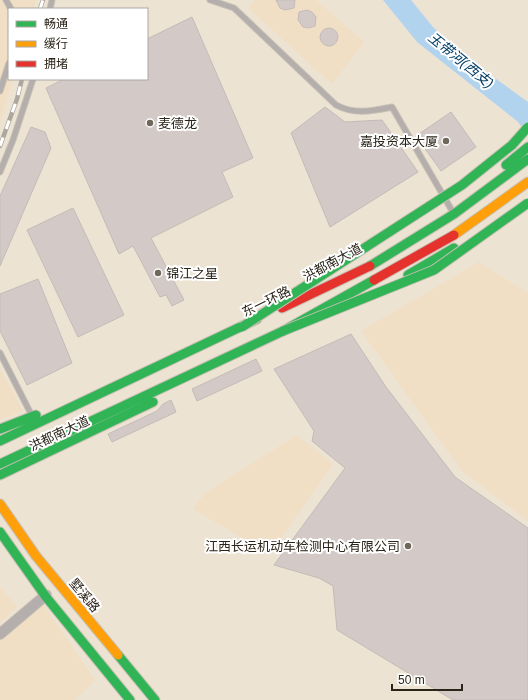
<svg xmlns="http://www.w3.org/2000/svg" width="528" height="700" font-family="Helvetica,'Noto Sans SC',sans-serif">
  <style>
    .built { fill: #f0dfc4 }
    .water { fill: #b2d3ee }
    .building { fill: #d3cac8; stroke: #c4bbb8 }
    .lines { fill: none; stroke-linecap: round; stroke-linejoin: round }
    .lane-casing { stroke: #c7c0b4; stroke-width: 7 }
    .street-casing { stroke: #c7c0b4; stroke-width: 12 }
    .fast-casing { stroke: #c7c0b4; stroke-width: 11 }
    .slow-casing { stroke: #c7c0b4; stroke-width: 11 }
    .jam-casing { stroke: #c7c0b4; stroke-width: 11 }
    .lane { stroke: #b4aeac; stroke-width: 5 }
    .street { stroke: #b4aeac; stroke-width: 10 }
    .fast { stroke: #30b455; stroke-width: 9 }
    .slow { stroke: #ff9f0a; stroke-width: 9 }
    .jam { stroke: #e5322d; stroke-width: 9 }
    .rail-casing { stroke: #ada7a0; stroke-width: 4.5 }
    .rail { stroke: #fff; stroke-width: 3; stroke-dasharray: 9; stroke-linecap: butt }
    .fast-bridge-casing { stroke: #c7c0b4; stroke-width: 11; stroke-linecap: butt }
    .fast-bridge { stroke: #30b455; stroke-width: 9 }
    .poi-dot { fill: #6e675a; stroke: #fff; stroke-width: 1.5 }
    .labels { text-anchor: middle; stroke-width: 4; stroke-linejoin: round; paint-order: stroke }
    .poi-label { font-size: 13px; fill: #2a2419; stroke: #fff; text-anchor: start }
    .street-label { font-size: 13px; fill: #2a2419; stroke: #fff }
    .water-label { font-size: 14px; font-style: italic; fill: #013d66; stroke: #fff }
  </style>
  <rect width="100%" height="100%" fill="#ede3d3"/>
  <!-- built -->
  <path class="built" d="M0 0H36L34 9H9V79H13L0 123Z
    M255 0H316L364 42 332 84 248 8Z
    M479 262 528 293V521L462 471 361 331Z
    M0 369 23 411 0 420Z
    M297 435 333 464 270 554 193 509 205 493Z
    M0 586 17 607 0 623Z
    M43 604 95 680 75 700H0V641Z"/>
  <!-- water -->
  <path class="water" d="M383 0H411L433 27 459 52 528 102V135L517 121 417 42Z"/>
  <!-- building -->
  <path class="building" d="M276 0H295L294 8 285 10 280 8Z
    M307 10 312 12 316 17 315 26 309 28 303 27 298 20 299 12Z
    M192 17 253 158 222 172 233 197 151 238 184 300 172 306 166 295 160 297 133 246 119 254 46 88 64 79H147V39Z
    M320 37a9 9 0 1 1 18 0a9 9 0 1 1-18 0Z
    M325 107 345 122 382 120 418 172 330 227 291 133Z
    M451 112 476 147 441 171 416 136Z
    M31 127 45 132 51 148 0 266V196Z
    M73 208 124 315 78 337 27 230Z
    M38 279 72 363 27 385 0 331V294Z
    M351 334 386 387 455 477 528 528V700H453L337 630 333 586 319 578 274 565 345 468 312 441 314 431 274 369Z
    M256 359 262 371 197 401 192 389Z
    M171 400 176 412 112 442 108 434 157 411 163 404Z"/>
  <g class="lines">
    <defs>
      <path id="lane" d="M6 0 11 9
        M210 0 234 8 336 105C355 115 372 111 392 107L451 209
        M50 9 52 0
        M0 91 9 63
        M0 172 13 140 33 79
        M0 353 31 414"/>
      <path id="street" d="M0 634 46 595"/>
      <path id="fast" d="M506 165 528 147
        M370 266 454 214 528 159
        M408 275 454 248
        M0 429 36 415
        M0 441 257 319
        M0 464 283 331 374 280
        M0 475 153 402
        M0 532 46 597 130 700
        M118 655 155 700"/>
      <path id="slow" d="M454 235 528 182
        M0 504 36 556 118 655"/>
      <path id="jam" d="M374 280 454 235
        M282 308 370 266"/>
    </defs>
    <!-- lane casing -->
    <use href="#lane" class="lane-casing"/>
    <!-- street casing -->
    <use href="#street" class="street-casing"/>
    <!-- fast casing -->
    <use href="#fast" class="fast-casing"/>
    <!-- slow casing -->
    <use href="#slow" class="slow-casing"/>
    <!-- jam casing -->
    <use href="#jam" class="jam-casing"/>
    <!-- lane -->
    <use href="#lane" class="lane"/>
    <!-- street -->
    <use href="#street" class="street"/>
    <!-- fast -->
    <use href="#fast" class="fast"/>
    <!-- slow -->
    <use href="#slow" class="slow"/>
    <!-- jam -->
    <use href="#jam" class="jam"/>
    <defs>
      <path id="rail" d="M40 9 43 0
        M0 146 17 99 22 79"/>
    </defs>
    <!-- rail casing -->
    <use href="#rail" class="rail-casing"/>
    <!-- rail -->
    <use href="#rail" class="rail"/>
    <defs>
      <path id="fast-bridge" d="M242 327 462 185 512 145 528 127
        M283 331 434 270 528 203"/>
    </defs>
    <!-- fast-bridge casing -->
    <use href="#fast-bridge" class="fast-bridge-casing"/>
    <!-- fast-bridge -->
    <use href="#fast-bridge" class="fast-bridge"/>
  </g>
  <!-- markers -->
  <g class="poi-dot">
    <circle cx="150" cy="123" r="4"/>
    <circle cx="446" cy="141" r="4"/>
    <circle cx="158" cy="273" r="4"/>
    <circle cx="408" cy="546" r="4"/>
  </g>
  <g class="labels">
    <!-- poi labels -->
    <g class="poi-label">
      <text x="158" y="128">麦德龙</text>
      <text x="438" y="146" text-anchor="end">嘉投资本大厦</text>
      <text x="166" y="278">锦江之星</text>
      <text x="400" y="551" text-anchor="end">江西长运机动车检测中心有限公司</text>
    </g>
    <!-- street labels -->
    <g class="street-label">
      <text transform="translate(332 262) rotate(-28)" y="5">洪都南大道</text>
      <text transform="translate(266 301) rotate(-26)" y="5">东一环路</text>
      <text transform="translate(59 433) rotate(-25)" y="5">洪都南大道</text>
      <text transform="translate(85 595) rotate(50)" y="5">墅溪路</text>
    </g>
    <!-- water labels -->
    <g class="water-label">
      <text transform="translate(461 60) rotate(39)" y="5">玉带河(西支)</text>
    </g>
  </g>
  <!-- legend -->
  <rect x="8" y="8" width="140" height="72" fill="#ffffff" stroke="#aaa7a3"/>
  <rect x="16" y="21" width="20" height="6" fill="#30b455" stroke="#aaa7a3"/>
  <text x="44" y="28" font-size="12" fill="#2a2419">畅通</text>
  <rect x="16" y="41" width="20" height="6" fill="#ff9f0a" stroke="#aaa7a3"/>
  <text x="44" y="48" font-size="12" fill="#2a2419">缓行</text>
  <rect x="16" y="61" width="20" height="6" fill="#e5322d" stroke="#aaa7a3"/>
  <text x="44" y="68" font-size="12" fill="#2a2419">拥堵</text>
  <!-- scale -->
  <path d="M392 684v6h70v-6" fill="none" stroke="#2a2419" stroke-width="2"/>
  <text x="398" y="684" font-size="12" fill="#2a2419" stroke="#ffffff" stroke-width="3" paint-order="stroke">50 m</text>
</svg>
